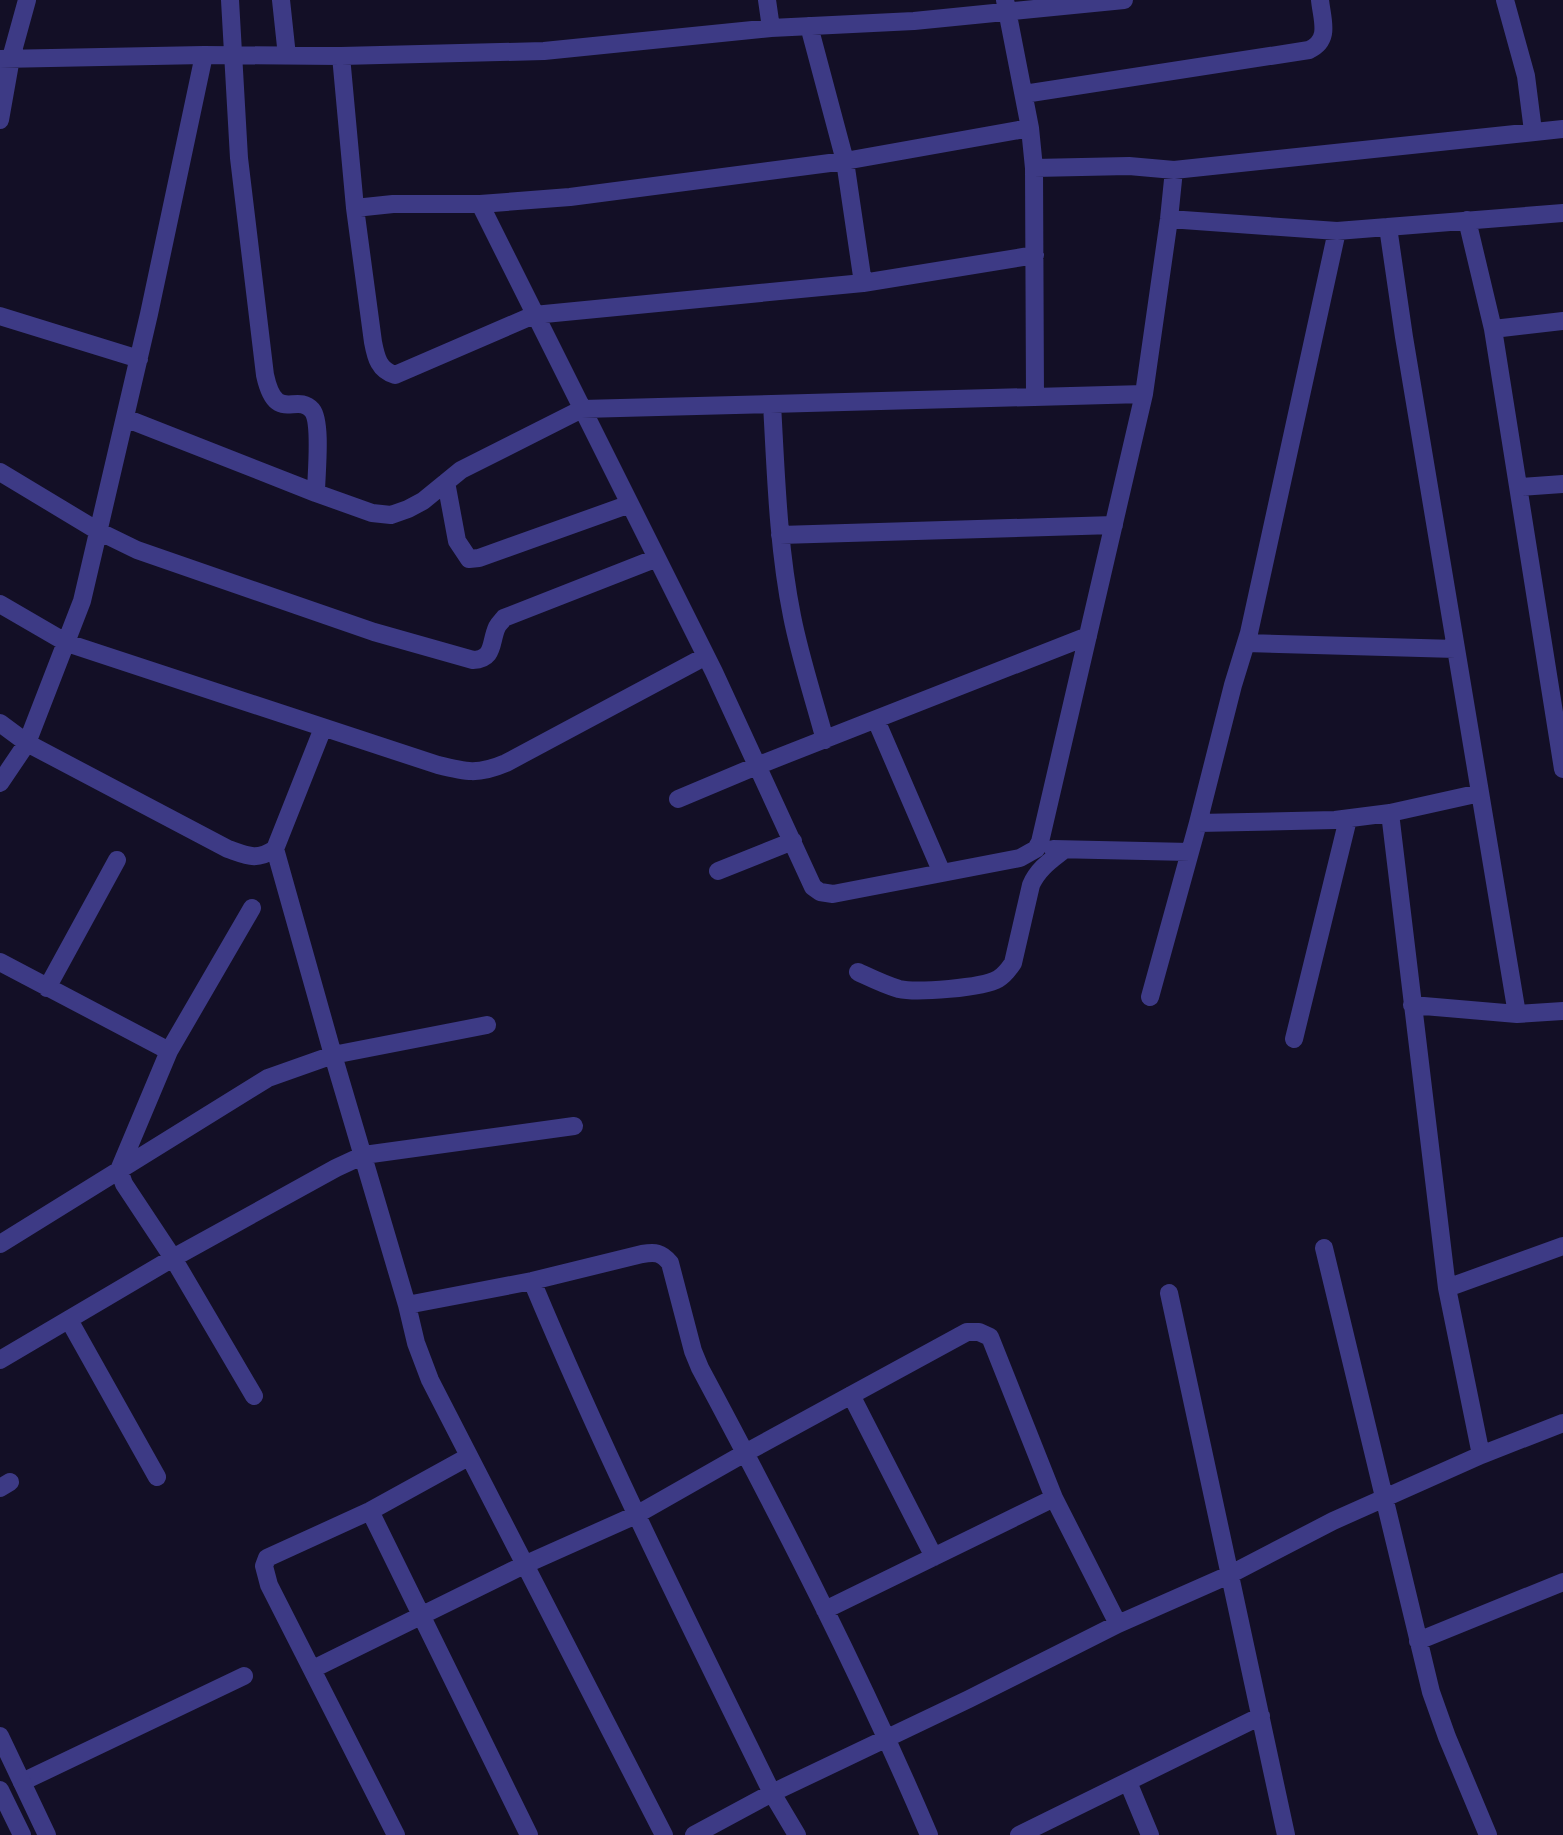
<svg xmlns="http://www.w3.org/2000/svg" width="1563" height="1835" font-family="Helvetica,sans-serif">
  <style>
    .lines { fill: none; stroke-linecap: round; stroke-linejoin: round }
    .minor { stroke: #3d3a85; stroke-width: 18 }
    .tertiary { stroke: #3d3a85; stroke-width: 18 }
  </style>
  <rect width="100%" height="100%" fill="#130f26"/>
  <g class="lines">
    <!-- minor -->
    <path class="minor" d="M230 0 239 158 265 375C276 425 296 392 312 410 322 422 316 476 316 493
      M281 0 287 56
      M767 0 771 28
      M1005 0 1030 128 1034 168 1035 397
      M1505 0 1526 76 1533 131
      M809 26 845 161 863 283
      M341 56 355 208 373 342C376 358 379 370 395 375L534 315 863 283 1035 255
      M0 59 204 55 341 56 544 51 771 28 914 21 1124 0
      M1024 94 1309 50C1331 40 1322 20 1320 0
      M0 120 11 58 27 0
      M1034 168 1129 166 1174 170 1563 129
      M480 204 714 672 813 887 820 892 833 894 1020 858 1036 849 1040 842 1144 394 1169 219 1174 170
      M355 208 393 204H480L570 197 845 161 1030 128
      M1169 219 1337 231 1563 213
      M1467 220 1493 329 1563 769
      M1388 227 1404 337 1517 1014
      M0 316 139 359
      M1493 329 1563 321
      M772 404C776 475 778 546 792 616 800 657 814 699 825 740
      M125 418 316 493 372 513 391 515 408 509 423 501 461 470 582 409 1144 394
      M0 472 98 531 137 550 374 632 473 660C495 659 490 642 497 627 499 623 502 621 504 618L657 558
      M446 482 457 541 469 559 479 558 630 504
      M1519 487 1563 484
      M780 535 1114 525
      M0 604 67 643 438 765C466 772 478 775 506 763L706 656
      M1246 643 1456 649
      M876 720 942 873
      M0 723 27 743 228 849C248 856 256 861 275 849L323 728
      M0 783 27 743 82 601 149 314 204 55
      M678 799 759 765 1088 636
      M1390 813 1447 1288 1481 1455
      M1198 823 1335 820 1390 813 1480 793
      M275 849 333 1055 407 1305 416 1343 430 1380 664 1835
      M1053 849 1190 852
      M718 871 793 841
      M252 908 169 1051 119 1170 124 1184 173 1258 254 1396
      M0 962 169 1051
      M858 972C871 978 885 985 899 989 916 993 983 988 998 979 1005 975 1009 969 1013 963L1031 885C1038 869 1050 861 1064 850
      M47 988 117 860
      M1150 997 1198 823 1233 685 1249 633 1337 231
      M1412 1005 1517 1014 1563 1011
      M1294 1039 1348 819
      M0 1244 268 1078 333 1055 487 1025
      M1324 1248 1431 1692 1447 1737 1488 1835
      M532 1281C605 1456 689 1624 772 1793L797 1835
      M1447 1288 1563 1246
      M1169 1293 1286 1835
      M407 1305 532 1281 642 1254C655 1252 661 1252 670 1263L693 1351 700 1368C782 1521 861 1675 929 1835
      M69 1320 157 1477
      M0 1360 173 1258 336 1168 364 1155 574 1126
      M851 1395 934 1557
      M0 1488 10 1482
      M370 1511 529 1835
      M825 1610 1054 1498
      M1418 1641 1563 1582
      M313 1669 524 1565 636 1515 745 1453 967 1332H979L990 1337 1054 1498 1118 1624
      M22 1782 244 1676
      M1128 1782 1150 1835
      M396 1835 269 1585 264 1566 267 1558 370 1511 468 1457
      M694 1835 772 1793 969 1699 1118 1624 1229 1575 1333 1521 1481 1455 1563 1423
      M1019 1835 1261 1716"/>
    <!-- tertiary -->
    <path class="tertiary" d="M0 1736 47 1835
      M0 1790 22 1835"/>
  </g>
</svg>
